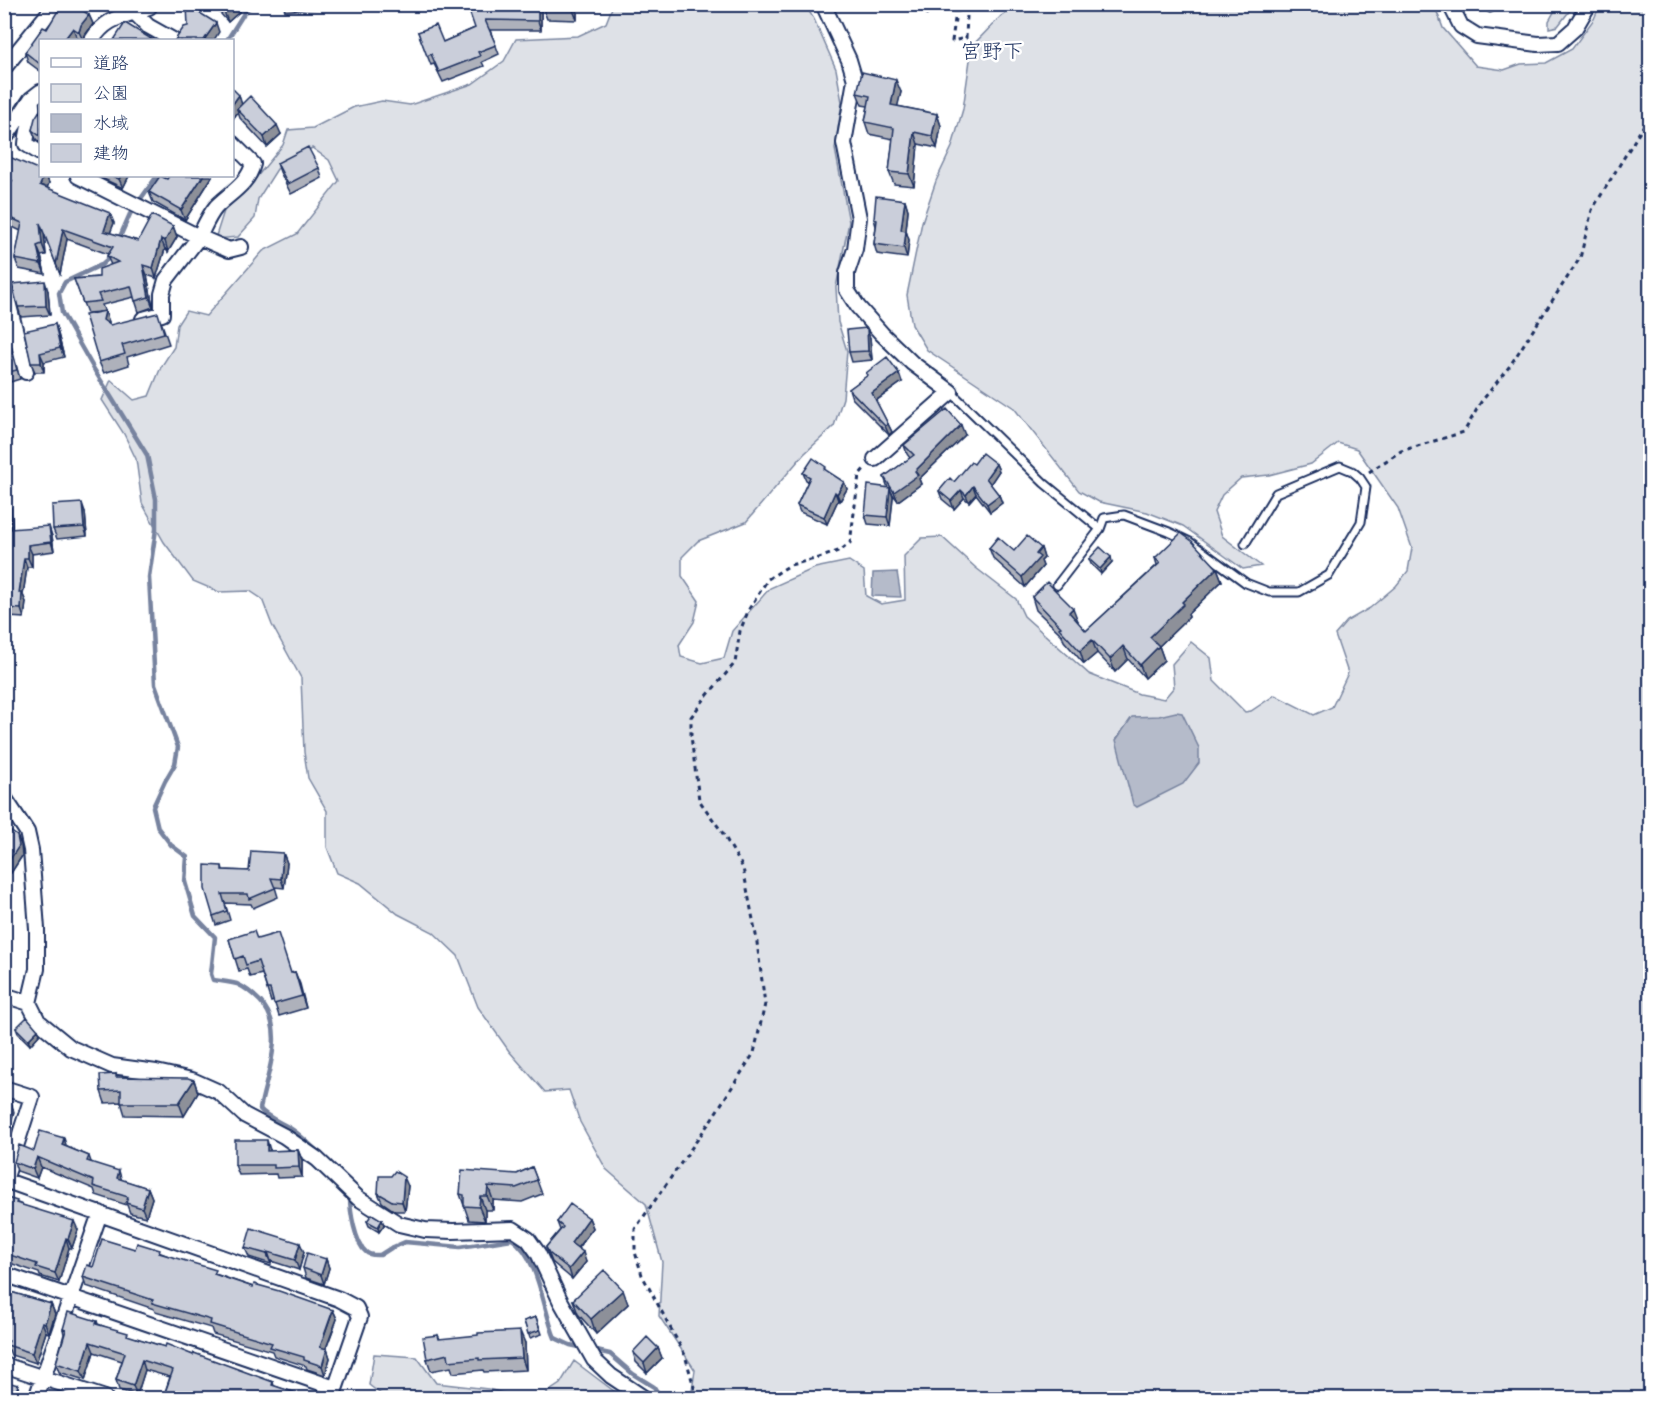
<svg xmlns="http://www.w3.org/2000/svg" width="1655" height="1403" font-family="Kalam,'Klee One',sans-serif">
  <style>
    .green { fill: #dee1e7; stroke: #7c88a2; stroke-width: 1.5 }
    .water { fill: #b5bbca; stroke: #77839f; stroke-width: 1.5 }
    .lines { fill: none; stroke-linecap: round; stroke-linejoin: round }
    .stream { stroke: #77839f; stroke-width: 4.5 }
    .lane-casing { stroke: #1b2f5e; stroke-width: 11 }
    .street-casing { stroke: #1b2f5e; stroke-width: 18 }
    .path { stroke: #1b2f5e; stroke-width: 3; stroke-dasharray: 4.5 4.5; stroke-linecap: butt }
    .lane { stroke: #fff; stroke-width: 7 }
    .street { stroke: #fff; stroke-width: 14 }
    .wall { fill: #aeb1bb; stroke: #1b2f5e; stroke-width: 1.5 }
    .shaded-wall { fill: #8d9099; stroke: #1b2f5e; stroke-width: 1.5 }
    .building { fill: #caceda; stroke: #1b2f5e; stroke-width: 1.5 }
    .labels { text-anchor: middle; stroke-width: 5; stroke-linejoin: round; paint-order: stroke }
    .quarter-label { font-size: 21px; fill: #1b2f5e; stroke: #fff }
  </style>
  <rect width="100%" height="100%" fill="#fff"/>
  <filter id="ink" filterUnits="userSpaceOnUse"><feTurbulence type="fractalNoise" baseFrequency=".0167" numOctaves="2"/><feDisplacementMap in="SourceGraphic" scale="12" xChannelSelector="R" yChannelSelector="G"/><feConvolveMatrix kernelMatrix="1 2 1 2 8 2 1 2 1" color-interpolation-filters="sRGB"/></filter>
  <g filter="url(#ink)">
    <!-- green -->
    <path class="green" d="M1434 4 1443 28 1476 66 1504 70 1521 64 1546 63 1572 49 1594 19 1600 5H1650V1398H691L695 1370 659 1316 662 1262 646 1204 606 1169 580 1122 569 1090 545 1092 509 1051 478 1007 458 956 433 932 398 914 360 883 337 873 327 847V811L308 778 304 752 301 678 272 625 262 599 250 591 219 592 193 581 164 542 142 503 136 459 124 434 102 400 111 380 134 400 149 396 161 367 174 347 177 325 186 311 206 316 263 251 297 234 339 181 329 160 312 148 277 169 258 199 255 218 238 237 215 239 224 211 251 184 283 145 288 130 313 128 354 107 382 101 410 105 472 84 504 61 516 39 578 36 606 23 613 5H805L814 19 836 69 842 102 835 149 849 222 836 287 838 322 847 351 843 398 834 426 804 454 746 522 698 541 682 557V576L699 601 694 622 679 645 681 657 702 663 724 658 732 631 770 588 815 568 849 561 864 571 866 596 881 604 905 600 904 556 922 538 942 537 976 568 1016 599 1024 616 1089 674 1139 694 1164 699 1174 687 1172 664 1191 642 1211 658 1214 681 1245 712 1251 711 1275 695 1314 715 1332 707 1348 673 1335 635 1347 621 1370 608 1396 586 1408 571 1412 548 1398 508 1357 449 1338 443 1311 464 1269 475 1241 478 1222 495 1214 512 1222 536 1261 566 1243 569 1183 526 1147 512 1099 502 1079 491 1014 408 927 350 912 325 907 295 922 222 936 181 952 147 963 109 970 60 975 43 1001 16 1019 5Z
      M1558 5H1574L1558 26 1549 28V21Z
      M374 1354 417 1357 436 1383 488 1389 522 1398H386L369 1385Z
      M574 1361 623 1398H539L560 1384Z"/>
    <!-- water -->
    <path class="water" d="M897 572 901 597 872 596 873 573Z
      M1176 712 1182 713 1199 748V763L1183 784 1137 807 1133 804 1116 740 1132 717 1159 716Z"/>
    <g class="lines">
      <!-- stream -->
      <path class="stream" d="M227 40 246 10 255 4
        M119 239 130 214 157 176
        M112 255 101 265 65 282 59 293 62 313 95 371 147 455 156 499V529L149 577 155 684 178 747 175 764 165 781 153 807 158 828 171 845 187 857 185 882 195 916 215 937 211 974 213 980C221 981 229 982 237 984 246 988 253 994 260 1001 288 1030 266 1075 260 1109 267 1118 283 1123 293 1130 303 1137 312 1147 322 1155
        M350 1197C350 1211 355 1243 366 1252 370 1256 375 1255 380 1255L391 1248 405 1242 460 1247 512 1239C539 1257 543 1310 555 1338L570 1345 584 1348
        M592 1350 610 1354 633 1374 654 1387 661 1398"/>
      <defs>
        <path id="lane" d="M955 4 954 7H958L959 4
          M1490 8 1491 4
          M951 392 1044 483 1100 529 1057 585
          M1100 529 1104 518 1124 515 1169 532 1190 542 1246 583 1269 592H1299L1329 575 1361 522 1366 487 1360 478 1352 471 1340 466 1276 493 1245 544"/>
        <path id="street" d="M823 4 849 60 855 80 844 143 859 218 855 249 847 273V290L858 307 882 334 912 363 951 392 875 459
          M1450 4 1461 26 1477 36 1538 44 1558 43 1575 28 1589 4
          M135 13 148 26 173 40
          M92 40C107 16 124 17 149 7L151 4
          M4 68 56 4
          M31 99C35 114 27 128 26 144L40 153
          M4 140 31 99 40 92
          M78 176 199 237C204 227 209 215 216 207 230 193 248 184 253 164L232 143
          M4 286 26 372
          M143 319 162 314V294L166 280 199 237 229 250 241 247
          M4 797 27 832 31 850 37 929V969L29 1003 38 1021 71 1048 112 1066 156 1072 192 1080 219 1092 244 1115 284 1136 317 1159 358 1198 399 1224 425 1230 453 1231 513 1229 528 1239 538 1253 560 1300 594 1360 611 1376 644 1398
          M4 995 29 1003
          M4 1088 32 1097 5 1180
          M4 1180 339 1299 356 1308 360 1317 332 1398
          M4 1274 335 1388
          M4 1365 105 1398
          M36 1398 100 1213"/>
      </defs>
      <!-- lane casing -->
      <use href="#lane" class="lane-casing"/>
      <!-- street casing -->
      <use href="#street" class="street-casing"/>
      <!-- path -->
      <path class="path" d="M955 19 952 41 966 38 967 15
        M1369 472 1401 451 1464 432 1481 402 1509 367 1580 258 1592 210 1650 115
        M697 1398 685 1355 642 1275 635 1252V1229L709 1123 754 1053 765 1004 756 935 743 868 722 832 699 800 691 736V717L706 697 735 663 740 631 749 609 768 579 790 565 819 558 841 550 850 543 859 475 865 468"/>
      <!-- lane -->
      <use href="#lane" class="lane"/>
      <!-- street -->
      <use href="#street" class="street"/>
    </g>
    <!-- wall -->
    <path class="wall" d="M212 4H248L228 22Z
      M283 4H336L320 7V8L285 11Z
      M477 4H540L541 8V30H490L499 54 482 62 484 66 443 82 434 64 431 65 418 32 443 42 475 28Z
      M543 4H577V20L547 19 543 9Z
      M909 4H933L927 14Z
      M89 15 93 24 85 35 83 40 77 38 40 40V71L28 62 25 52 47 29Z
      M232 88 242 104 281 134 267 147 240 118 238 112 232 120Z
      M901 92 897 106 937 114 941 126 937 148 918 144 914 186 894 184 889 172 893 139 869 134 865 122 868 106 862 105 857 93Z
      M40 110V143L36 139 32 130Z
      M4 161 40 176H46L49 183 47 188 114 223 110 233 138 241 173 226 177 237 168 252 165 249 156 278 147 275 153 307 139 312 134 297 102 305 109 322V324L110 325 162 324 169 344 127 357 129 365 104 373 99 362 100 312 87 313 74 279 99 277 111 265 107 256 108 254 67 239 60 274 44 233 46 255 41 256 45 274 19 269 15 259 21 231 4 223V186L6 184H4Z
      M277 163 319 168 322 178 291 194 280 172Z
      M97 176H129L123 188Z
      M212 177 185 220 153 202 149 192 167 179Z
      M905 200 908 210 906 231 909 240 907 258 877 254 874 244 876 226 874 219Z
      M48 291 50 315 21 317 18 307Z
      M4 324 20 379 4 384Z
      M55 324 58 334 64 357 44 362V372H35L31 363Z
      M870 338 872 360 852 362 849 352Z
      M866 373 902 382 876 401 888 424 892 432 889 435 852 398 849 389 867 376Z
      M965 435 919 479 921 484 898 501 891 492 893 497 890 526 868 524 865 515 888 488 884 477 910 458 907 454 904 445Z
      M974 464H996L999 471 990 484 999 495 1002 503 990 512 976 494 969 502 964 498 954 509 942 499 939 491 954 482Z
      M827 472 844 482 847 489 840 501 838 500 827 524 800 512 797 505 808 481 806 480 803 473Z
      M4 499H7L11 508 12 529 52 536 54 551 32 554V567H27L23 595 26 602 24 618 8 617 5 608 6 596H4Z
      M85 512 87 536 57 539 53 529Z
      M989 548 1014 551 1041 548 1044 558 1041 561 1043 566 1025 587 993 558Z
      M1155 558 1217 568 1222 581 1188 614 1189 617 1159 646 1164 660 1145 678 1128 659 1115 672 1097 653 1084 664 1064 641 1062 635 1036 610 1032 597 1078 621 1077 622 1086 631 1157 565Z
      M1089 559 1112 562 1101 574 1091 564Z
      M4 835 17 836 21 845 22 856 11 873 4 869Z
      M283 853 287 863 284 888 275 887 278 897 253 908 251 904 225 903 230 920 216 925 213 916 222 866 223 870 249 871Z
      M229 939H257L291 973 295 972 306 1008 279 1016 274 1001 271 1002 262 974 250 977 247 969 239 971Z
      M16 1028 38 1030 40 1034 30 1045 18 1033Z
      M116 1074 117 1077 194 1080 198 1093 184 1116 125 1115 121 1102 105 1103 101 1091Z
      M67 1147 89 1156 91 1162 122 1180 148 1188 152 1198 146 1217 130 1213 127 1205 96 1195 94 1189 41 1167 37 1178 17 1171 14 1162 34 1151Z
      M270 1150V1151L298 1150 302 1160V1177L277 1178 276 1174 239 1175 235 1165Z
      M532 1167 542 1194 522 1202 493 1200V1210H485V1221L469 1220 460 1194 517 1174Z
      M408 1186 405 1211H395L382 1202 378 1193Z
      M4 1197 78 1230 72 1248H69L59 1282 40 1276 39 1273 4 1261Z
      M589 1218 593 1228 578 1248 586 1262 572 1279 552 1262 546 1247 560 1230 557 1222Z
      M382 1220 384 1225 379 1232 369 1226 367 1221Z
      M245 1248 304 1252 299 1270 271 1261V1264L249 1257Z
      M135 1249 161 1253 218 1275 253 1287 333 1310 337 1319 326 1349H327L330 1358 325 1375 307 1369 306 1366 274 1356 272 1351 213 1334 211 1328 155 1312 154 1309 86 1286 83 1277 93 1267Z
      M326 1259 329 1268 324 1284 306 1278 303 1268Z
      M4 1290 51 1304 55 1314 49 1333 46 1332 36 1363 11 1355 9 1350 4 1349Z
      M573 1300 628 1304 596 1334 578 1314Z
      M536 1317 542 1334 530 1338 524 1321Z
      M97 1321 98 1324 128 1336 193 1355 273 1382 274 1386 311 1398H163L170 1377 145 1370 137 1395 119 1390 116 1380 122 1361 94 1352 85 1380 59 1372 56 1363 64 1334 63 1329Z
      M438 1335 440 1339 525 1343 526 1370 484 1372 483 1370 453 1373 451 1367 431 1371 427 1359Z
      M658 1348 662 1358 647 1373 636 1362 633 1352Z"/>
    <!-- shaded-wall -->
    <path class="shaded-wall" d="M229 4H248L228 22 223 9Z
      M538 4H540L541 8V30L538 21Z
      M574 4H577V20L573 10Z
      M924 4H933L927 14Z
      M89 15 93 24 85 35 83 40 79 32 81 25Z
      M216 23 219 32 214 40H204Z
      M73 28 77 38 75 40H64Z
      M896 80 901 92 895 117 891 105Z
      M239 95 242 105 237 109 238 112 232 120V105Z
      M937 114 941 126 937 148 932 136Z
      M277 125 281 134 267 147 264 137Z
      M914 132 918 144 914 186 909 174Z
      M44 176H46L49 183 44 195 40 185Z
      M121 176H129L123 188 119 179Z
      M203 176H211L212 177 185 220 181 210Z
      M905 200 908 210 905 240 901 230Z
      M110 213 114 223 107 241 104 231Z
      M40 223 44 233 46 255 42 244Z
      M173 226 177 237 168 252 165 241Z
      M63 229 67 239 60 274 56 264Z
      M906 231 909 240 907 258 904 248Z
      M161 239 165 249 156 278 153 268Z
      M37 246 41 256 45 274 41 264Z
      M143 265 147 275 153 307 149 297Z
      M45 281 48 291 50 315 46 306Z
      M105 311 109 322 108 331 103 320Z
      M55 324 58 334 64 357 60 348Z
      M867 328 870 338 872 360 868 351Z
      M40 353 44 362V372L41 363Z
      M899 373 902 382 875 401 872 393Z
      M888 424 892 432 889 435 885 426Z
      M961 425 965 435 919 479 921 484 898 501 894 492Z
      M996 464 999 471 989 486 986 478Z
      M844 482 847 489 840 501 837 494Z
      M973 486 976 494 969 502 966 495Z
      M890 488 893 497 890 526 887 517Z
      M961 490 964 498 954 509 951 501Z
      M835 492 838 500 827 524 824 517Z
      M999 495 1002 503 990 512 987 504Z
      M7 499 11 508 13 539 10 529Z
      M82 503 85 512 87 536 84 527Z
      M49 526 52 536 54 551 51 542Z
      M28 545 32 554V567L28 558Z
      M1041 548 1044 558 1041 561 1043 566 1025 587 1022 577 1036 554Z
      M1111 557 1112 562 1101 574 1100 569Z
      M24 558 27 567 23 595 26 602 24 618 21 609 19 593Z
      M1217 568 1222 581 1188 614 1189 617 1155 650 1150 637 1182 602Z
      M1073 608 1078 621 1074 625 1069 612Z
      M1092 640 1097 653 1084 664 1080 651Z
      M1123 646 1128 659 1115 672 1110 659Z
      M1159 646 1164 660 1145 678 1140 665Z
      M17 836 21 845 22 856 11 873 7 864Z
      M283 853 287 863 284 888 281 879Z
      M295 972 300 984 306 1008 302 996Z
      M38 1030 40 1034 30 1045 28 1040Z
      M194 1080 198 1093 184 1116 179 1103Z
      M11 1102 14 1112 4 1144V1123Z
      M64 1138 67 1148 62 1145Z
      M267 1140 270 1150V1160L267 1151Z
      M298 1150 302 1160V1177L299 1167Z
      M37 1157 41 1167 37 1178 33 1169Z
      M119 1171 122 1181 117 1178Z
      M404 1177 408 1186 405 1211 402 1202Z
      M488 1186 493 1200V1210L487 1196Z
      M148 1188 152 1198 146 1217 142 1208Z
      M480 1196 485 1210V1221L479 1207Z
      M589 1218 593 1228 574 1252 571 1243Z
      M382 1220 384 1225 379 1232 378 1227Z
      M74 1221 78 1230 72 1248 68 1239Z
      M66 1238 69 1248 59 1282 55 1273Z
      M300 1243 304 1252 299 1270 295 1260Z
      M268 1252 271 1261V1264L267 1254Z
      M583 1252 586 1262 572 1279 569 1269Z
      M326 1259 329 1268 324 1284 321 1275Z
      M623 1290 628 1304 596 1334 591 1319Z
      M51 1304 55 1314 49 1333 45 1323Z
      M333 1310 337 1319 323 1356 320 1347Z
      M42 1322 46 1332 36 1363 32 1353Z
      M520 1331 525 1343 526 1370 522 1358Z
      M90 1342 94 1352 85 1380 81 1371Z
      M658 1348 662 1358 647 1373 644 1363Z
      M327 1349 330 1358 325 1375 322 1366Z
      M142 1360 145 1370 137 1395 133 1386Z
      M18 1385 22 1395 21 1398H14Z"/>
    <!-- building -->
    <path class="building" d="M62 4H73L89 15 81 25 79 32 73 28 64 40H40V64L25 52 43 27 47 29Z
      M219 4H229L223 9Z
      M477 4H538V21L485 20 496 45 478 52 480 56 439 72 431 54 427 56 418 32 436 25 443 42 475 28 468 8Z
      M543 4H574L573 10 543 9Z
      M187 5 216 23 204 40H175L184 27 188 26Z
      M125 23 153 40H114Z
      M862 72 896 80 891 105 937 114 932 136 914 132 909 174 889 172 894 128 865 122 870 96 857 93Z
      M232 88 239 95 232 105Z
      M250 96 277 125 264 137 237 109Z
      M40 110V136L32 130 35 118Z
      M308 147 319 168 288 184 277 163Z
      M7 156 40 170V176H44L40 185 110 213 104 231 138 241 152 215 173 226 165 241 161 239 153 268 143 265 149 297 135 301 131 286 98 294 101 301 83 303 74 279 99 277V269L118 262 107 256 113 247 63 229 56 264 40 223 42 244 37 246 41 264 15 259 22 223 4 215V186L8 180 13 181 4 176V161Z
      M112 176H121L119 179Z
      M160 176 167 179 169 176H203L181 210 149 192Z
      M876 196 905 200 901 230 906 231 904 248 874 244 877 220 874 219Z
      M45 281 46 306 18 307 12 284Z
      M105 311 103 320 110 325 158 313 164 333 122 345 125 354 99 362 85 315Z
      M55 324 60 348 40 353 41 363H31L24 331Z
      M4 327 17 370 4 373Z
      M867 328 868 351 849 352 847 330Z
      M887 357 899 373 872 393 888 424 885 426 849 389 868 375 866 373Z
      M947 409 961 425 915 471 918 475 894 492 884 477 914 455 904 445Z
      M982 453 996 464 986 478 999 495 987 504 973 486 966 495 961 490 951 501 939 491 950 478 954 482 971 462 974 464Z
      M813 458 826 467 824 469 844 482 837 494 835 492 824 517 797 505 810 477 803 473Z
      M868 485 890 488 887 517 865 515Z
      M4 499H7L10 529 49 526 51 542 28 545V558H24L19 593H22L21 609 5 608 6 588 4 587Z
      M82 503 84 527 53 529 52 505Z
      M1181 533 1192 541 1217 568 1182 602 1184 604 1150 637 1159 646 1140 665 1123 646 1110 659 1092 640 1080 651 1059 628 1061 627 1032 597 1047 582 1073 608 1069 612 1086 631 1160 563 1155 558Z
      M1027 536 1041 548 1036 554 1040 557 1022 577 989 548 998 537 1014 551Z
      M1100 547 1111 557 1100 569 1089 559Z
      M9 830 17 836 19 846 7 864 4 862V835L5 836Z
      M251 851 283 853 281 879 271 878 275 888 249 899 248 894H222L227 911 213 916 205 889V865L222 866V870L249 871Z
      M254 931 257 939 278 933 291 973 295 972 302 996 274 1004 270 989H267L258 961 246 965 243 956 235 959 229 939Z
      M27 1017 38 1030 28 1040 16 1028Z
      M116 1074V1077L188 1078 194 1080 179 1103H121V1090L101 1091 100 1075Z
      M4 1100 11 1102 4 1123Z
      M40 1131 64 1138 62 1145 89 1156 87 1161 119 1171 117 1178 148 1188 142 1208 126 1203 128 1197 93 1186 94 1181 37 1157 33 1169 14 1162 19 1145 34 1151Z
      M235 1140H267V1151L298 1150 299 1167 274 1168V1165H235Z
      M532 1167 537 1180 516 1188 488 1186 487 1196H480L479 1207 464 1206V1195L460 1194 462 1170 517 1174Z
      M395 1171 404 1177 402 1202 392 1201 378 1193 379 1176H391Z
      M4 1197 17 1201 16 1203 74 1221 68 1239 66 1238 55 1273 36 1267 37 1264 4 1253Z
      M570 1204 589 1218 571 1243 583 1252 569 1269 549 1253 546 1247 563 1227 557 1222Z
      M372 1214 382 1220 378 1227 367 1221Z
      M251 1228 300 1243 295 1260 268 1252 267 1254 245 1248Z
      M102 1239 135 1249 137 1243 160 1250 159 1253 216 1270 214 1274 253 1287 254 1284 279 1291 333 1310 320 1347 327 1349 322 1366 304 1360V1357L270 1347 272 1343 210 1324 211 1320 152 1303 153 1300 83 1277 87 1265 93 1267Z
      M307 1253 326 1259 321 1275 303 1268Z
      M604 1270 623 1290 591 1319 573 1300Z
      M4 1290 51 1304 45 1323 42 1322 32 1353 7 1345 9 1341 4 1340Z
      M68 1312 97 1321 96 1324 128 1333 127 1335 165 1347 166 1344 193 1355 194 1353 273 1382 272 1385 311 1398H163L173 1370 142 1360 133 1386 116 1380 125 1353 90 1342 81 1371 56 1363 66 1330 63 1329Z
      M536 1317 540 1330 528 1334 524 1321Z
      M520 1331 522 1358 479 1360V1358L449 1361 448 1354 427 1359 423 1337 438 1335 439 1339 478 1335V1333Z
      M647 1337 658 1348 644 1363 633 1352Z
      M4 1381 18 1385 14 1398H4Z"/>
  </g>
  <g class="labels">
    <!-- quarter labels -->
    <g class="quarter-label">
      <text x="992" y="58">宮野下</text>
    </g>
  </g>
  <!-- margin -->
  <rect width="1655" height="1403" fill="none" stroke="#fff" stroke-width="24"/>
  <rect x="12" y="12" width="1631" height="1379" fill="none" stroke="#1b2f5e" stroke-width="2" filter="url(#ink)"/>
  <!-- legend -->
  <rect x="39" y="39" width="195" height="138" fill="#ffffff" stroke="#a4acbf" stroke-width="1.5"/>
  <rect x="51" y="58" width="30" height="9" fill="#ffffff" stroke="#a4acbf" stroke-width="1.5"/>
  <text x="93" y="69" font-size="18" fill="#1b2f5e">道路</text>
  <rect x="51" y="84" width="30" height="18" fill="#dee1e7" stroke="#a4acbf" stroke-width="1.5"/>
  <text x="93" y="99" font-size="18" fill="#1b2f5e">公園</text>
  <rect x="51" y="114" width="30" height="18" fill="#b5bbca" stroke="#a4acbf" stroke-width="1.5"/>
  <text x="93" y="129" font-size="18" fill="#1b2f5e">水域</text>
  <rect x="51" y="144" width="30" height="18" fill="#caceda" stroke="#a4acbf" stroke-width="1.5"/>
  <text x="93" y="159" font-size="18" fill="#1b2f5e">建物</text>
</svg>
